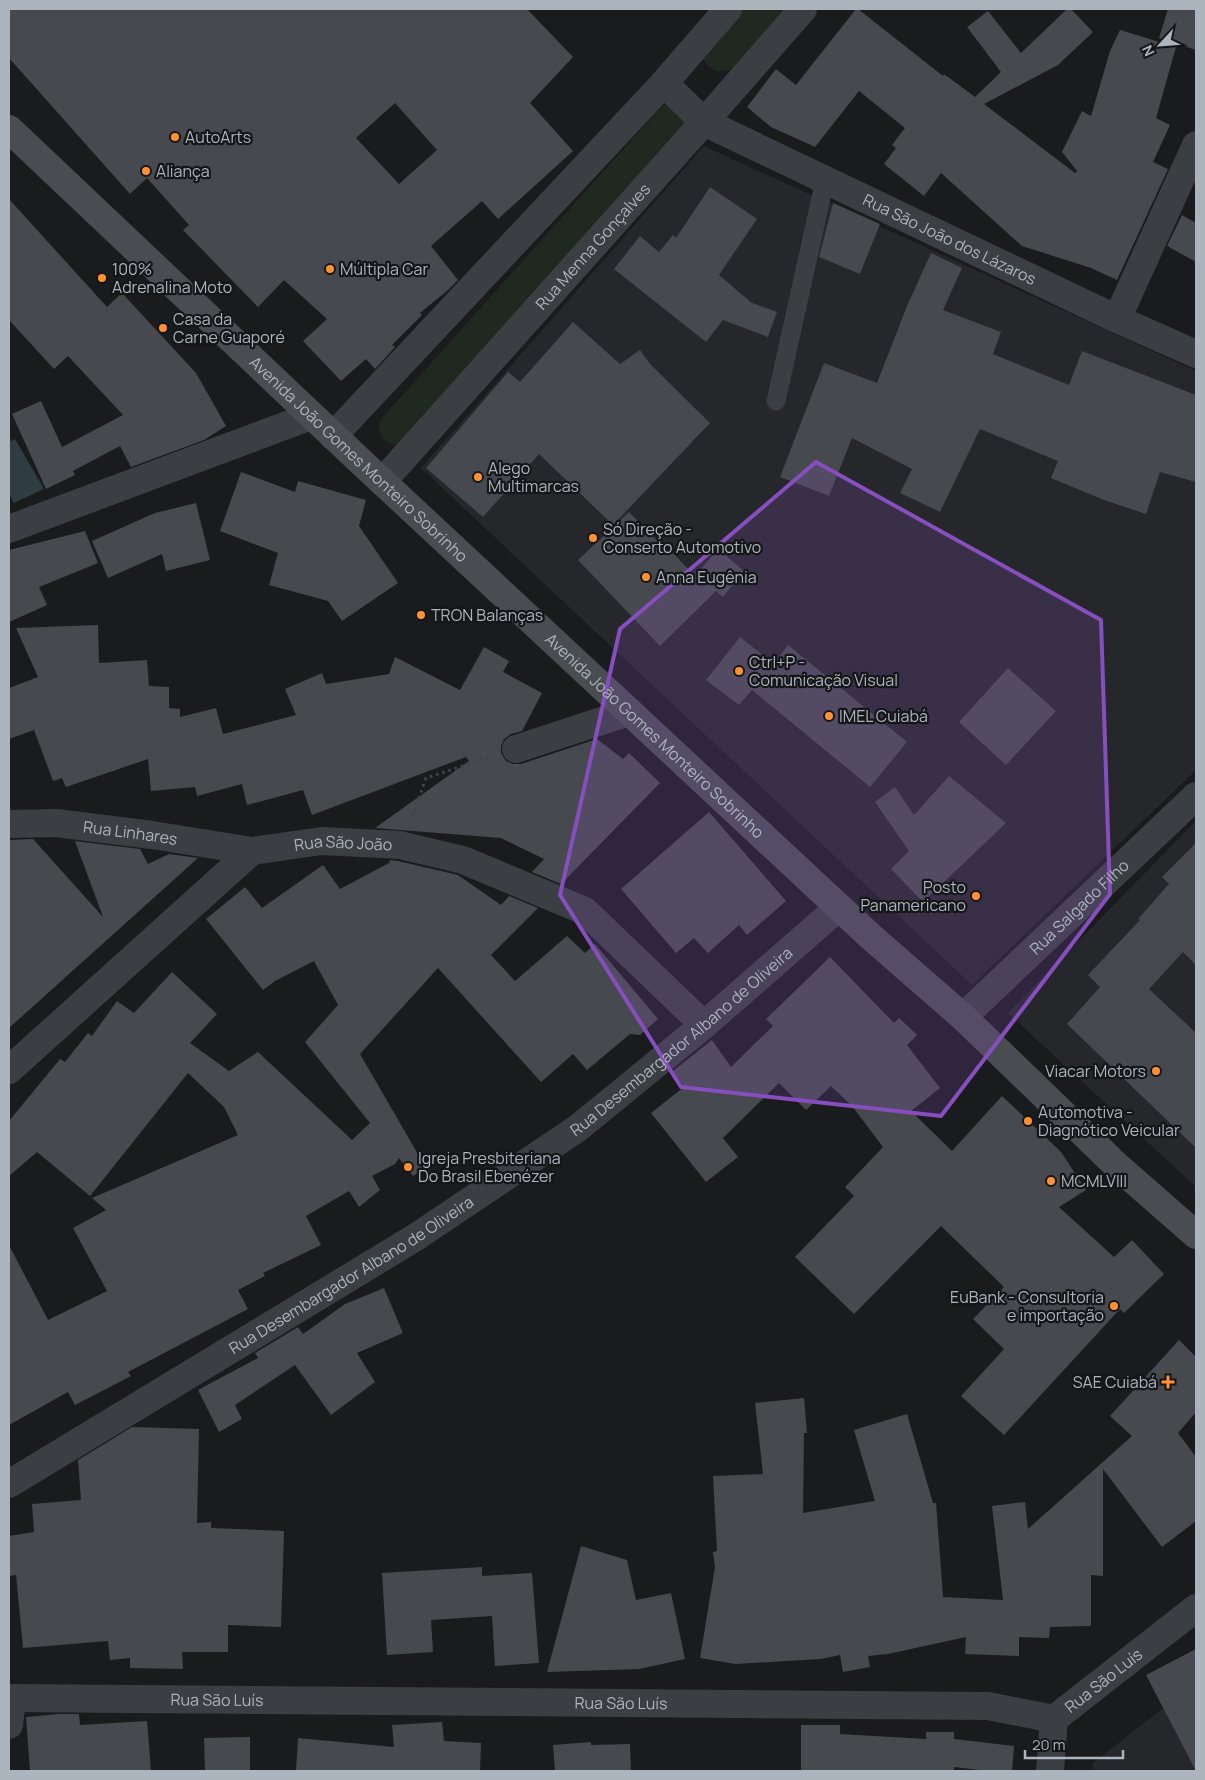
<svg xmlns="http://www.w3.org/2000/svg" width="1205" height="1780" font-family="Manrope,sans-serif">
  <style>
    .built { fill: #26272a }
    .green { fill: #202920 }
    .water { fill: #2f3d42 }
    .building { fill: #46494d; fill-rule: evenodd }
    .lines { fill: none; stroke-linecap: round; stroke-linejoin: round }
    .path { stroke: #414549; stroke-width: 3; stroke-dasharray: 2.5 4; stroke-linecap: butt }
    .service { stroke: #3b3e42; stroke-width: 19 }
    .minor { stroke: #3b3e42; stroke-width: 28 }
    .tertiary { stroke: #3b3e42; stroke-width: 28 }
    .secondary { stroke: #494d52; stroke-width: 28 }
    .marked { fill: #874ebe; fill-opacity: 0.2; stroke: #874ebe; stroke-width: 4; stroke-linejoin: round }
    .poi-dot { fill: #fe9132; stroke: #151618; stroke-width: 2 }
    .labels { text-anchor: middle; stroke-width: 4.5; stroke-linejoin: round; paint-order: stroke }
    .poi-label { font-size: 16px; fill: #acb5bd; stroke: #151618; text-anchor: start }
    .street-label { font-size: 16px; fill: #acb5bd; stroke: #151618 }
  </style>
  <rect width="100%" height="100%" fill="#1a1b1d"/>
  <!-- built -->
  <path class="built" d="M704 146 1196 371V770L972 985 421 468Z
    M1196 821V1187L1008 1013Z
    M1196 1682V1771H1093V1763Z"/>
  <!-- green -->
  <path class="green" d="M739 9H785L736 67C723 75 710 72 703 58Z
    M667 103 690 118 399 445C384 446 375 432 381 419L663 105Z"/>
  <!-- water -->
  <path class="water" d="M15 439 44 489 14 503 9 494V442Z"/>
  <!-- building -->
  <path class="building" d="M9 9H527L573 57 530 103 573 151 498 219 482 201 431 246 458 280 448 290 420 313 422 315 392 345 395 347 375 369 366 359 341 381 303 341 327 319 284 280 258 307 183 230 189 225 147 178 130 194 9 58ZM395 103 437 150 399 184 356 138Z
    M856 9H858L943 76 944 74 975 97 1001 72 967 27 988 11 1021 53 1067 9H1071L1093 32 1058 65 984 104 1075 173 1077 171 1062 152 1082 111 1091 116 1110 51 1120 30 1176 47 1156 118 1170 125 1153 162 1168 169 1117 280 1091 268 1022 246 941 173 924 196 884 164 896 148 892 145 905 128 859 91 815 147 771 127 747 107 776 69 796 85Z
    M1168 9H1196V50L1159 38Z
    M710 187 757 219 719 275 752 303 777 312 768 337 723 320 706 342 614 269 640 236 659 252 673 235 676 238Z
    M9 199 107 307 122 293 196 373 226 426 204 440 131 467 120 446 73 471 75 475 46 489 12 414 41 401 62 447 123 415 68 356 54 369 9 320Z
    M833 203 880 224 860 274 819 257Z
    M1182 215 1196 223V262L1167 246Z
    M931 253 962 268 943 310 1001 332 993 354 1069 385 1082 351 1196 395V482L1160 472 1146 514 1104 500 1051 478 1058 461 980 429 940 512 900 493 912 469 852 438 829 496 780 477 824 363 877 383 907 306Z
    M573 322 620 364 640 350 650 364 710 423 613 525 539 454 483 517 426 468 508 372 520 382Z
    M241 472 295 492 298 481 366 500 359 526 398 583 342 621 328 601 269 585 278 553 220 531Z
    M196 503 210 560 166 571 162 554 108 578 92 541 155 513Z
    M629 512 668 552 670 550 695 576 718 549 744 571 723 597 716 591 660 646 578 560Z
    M85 531 98 563 39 587 47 605 9 622V550Z
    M98 625 99 663 147 660 149 686 169 687V708L180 709V717L216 708 223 734 296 715 285 689 322 673 326 684 389 674 395 657 460 690 484 647 509 661 503 672 542 693 522 731 511 734 504 739 501 746V753L506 761 513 764H521L597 739 623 759 629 753 660 783 561 884 532 872 544 859 501 838 375 828 469 761 466 757 312 815 303 790 247 805 242 784 197 796 195 787 151 791 148 759 66 787 62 778 53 781 34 730 9 739V688L38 677 16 628Z
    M740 637 774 664 788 645 907 742 870 787 752 690 739 705 706 680Z
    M1008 668 1056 711 1006 765 959 722Z
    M949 776 1006 823 923 902 891 869 909 851 875 802 895 787 914 815Z
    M709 812 786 901 747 935 739 925 708 953 694 938 676 953 621 889Z
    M33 839 103 917 75 841 140 849 148 864 169 854 198 858 9 1028V840Z
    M1196 843V965L1183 952 1149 989 1196 1033V1148L1067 1024 1100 987 1088 975 1140 920 1138 919 1169 884 1162 877Z
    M390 860 398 861 458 875 501 905 509 896 538 908 491 955 515 981 567 936 585 953 595 944 658 1019 640 1035 630 1034 587 1070 573 1054 541 1082 438 968 360 1054 426 1168 413 1176 399 1158 395 1164 372 1176 380 1190 359 1207 349 1191 306 1216 321 1245 263 1273 265 1276 238 1290 248 1309 128 1372 131 1376 75 1405 68 1392 9 1425V1245L48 1320 107 1291 73 1228 106 1210 92 1198 238 1135 224 1107 188 1073 90 1196 37 1152 9 1176V1121L60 1059 65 1062 88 1033 92 1036 117 1001 134 1013 172 972 217 1014 190 1043 229 1071 258 1052 352 1140 370 1123 305 1042 338 1005 314 961 275 981 263 990 206 919 245 887 262 908 323 865 340 889 389 863Z
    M830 957 894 1023 899 1018 917 1035 907 1045 940 1088 911 1111 952 1151 1002 1096 1061 1152 1086 1190 1059 1207 1114 1257 1132 1240 1164 1274 1124 1313 1120 1309 1004 1435 961 1396 1004 1349 973 1319 1004 1287 941 1226 854 1314 795 1257 854 1196 845 1187 883 1147 852 1106 831 1086 806 1110 779 1083 723 1138 738 1157 706 1182 651 1113 684 1087 673 1071 712 1040 731 1067 773 1026 766 1019Z
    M384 1288 403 1333 357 1353 375 1382 331 1415 295 1365 235 1405 242 1419 219 1432 198 1390 258 1358 255 1353 298 1327 303 1334 345 1304Z
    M1179 1340 1196 1357V1412L1178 1433 1196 1457V1521L1162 1547 1103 1469V1576L1091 1575V1626L1050 1627 1049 1638 1019 1637V1656L965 1654 966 1637 888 1654 868 1656 870 1667 843 1672 840 1655 821 1659 735 1664 700 1658 715 1567 713 1552 717 1551 713 1476 763 1474 755 1403 804 1398 807 1433H804L803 1513 875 1501 854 1430 907 1414 933 1503H936L943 1597 1003 1600 992 1506 1025 1502 1028 1529 1132 1436 1110 1416Z
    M132 1427 199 1429 197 1523 211 1522V1528L284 1531 281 1627 228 1625V1652H182L183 1669 130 1668V1658L110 1660 108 1641 23 1648 16 1575 9 1576V1536L34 1532 32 1504 81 1500 78 1460Z
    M581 1546 627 1560 636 1600 671 1593 685 1659 639 1669 547 1672Z
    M482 1567V1576L532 1573 539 1663 495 1666 492 1616 431 1620 433 1652 387 1655 382 1573Z
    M1196 1649V1771L1146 1675Z
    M59 1714H79L80 1725 147 1721 151 1771H30L26 1717Z
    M442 1722 444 1741 481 1743 480 1771H296L298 1738 394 1747 392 1725Z
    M801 1725H840V1734L926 1739V1732H954V1739L1014 1746 1012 1771H989L954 1767V1771H801Z
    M250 1737V1771H205L204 1738Z
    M591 1742V1745L630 1744 631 1771H555L553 1745Z"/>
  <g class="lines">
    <!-- path -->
    <path class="path" d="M412 817 426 778 488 758"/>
    <!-- service -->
    <path class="service" d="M776 401 825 180"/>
    <!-- minor -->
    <g class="minor">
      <path id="s1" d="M664 83 704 122 1117 319 1196 354"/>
      <path d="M1117 319 1196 145"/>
      <path d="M9 529 311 416"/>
      <path d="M516 749 629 712"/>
      <path id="s2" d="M9 824 56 823 152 835 252 851"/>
      <path id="s3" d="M963 1017 1196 796"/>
      <path id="s4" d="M9 1070 252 851 322 841 400 845 463 860 585 911 704 1025"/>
      <path id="s5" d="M9 1484 416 1237 578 1128 704 1025 839 907"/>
      <path id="s6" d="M9 1698 988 1706 1054 1719 1196 1608"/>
      <path d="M9 1725 12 1698"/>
      <path d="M1050 1771 1054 1719"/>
    </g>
    <!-- tertiary -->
    <g class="tertiary">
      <path d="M333 436 664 83 728 9"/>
      <path id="s7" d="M382 482 704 122 803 9"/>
    </g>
    <!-- secondary -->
    <path class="secondary" id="s8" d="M9 129 359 460 870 936 963 1017 1116 1165 1196 1235"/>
  </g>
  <!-- marked area -->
  <path class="marked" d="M816 462 1101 620 1110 894 941 1116 681 1087 560 895 620 629Z"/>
  <!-- markers -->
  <g class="poi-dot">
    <circle cx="175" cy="137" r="5"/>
    <circle cx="146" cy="171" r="5"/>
    <circle cx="330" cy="269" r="5"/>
    <circle cx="102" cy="278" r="5"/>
    <circle cx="163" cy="328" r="5"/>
    <circle cx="478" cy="477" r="5"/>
    <circle cx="593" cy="538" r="5"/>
    <circle cx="646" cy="577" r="5"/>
    <circle cx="421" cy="615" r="5"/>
    <circle cx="739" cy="671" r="5"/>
    <circle cx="829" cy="716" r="5"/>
    <circle cx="976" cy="896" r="5"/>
    <circle cx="1156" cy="1071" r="5"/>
    <circle cx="1028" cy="1121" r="5"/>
    <circle cx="408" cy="1167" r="5"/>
    <circle cx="1051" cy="1181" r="5"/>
    <circle cx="1114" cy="1306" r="5"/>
    <path d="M1165.5 1374.5h5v5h5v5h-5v5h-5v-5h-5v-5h5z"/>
  </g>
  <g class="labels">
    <!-- poi labels -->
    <g class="poi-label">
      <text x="185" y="143">AutoArts</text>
      <text x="156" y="177">Aliança</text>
      <text x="112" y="275">100%<tspan x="112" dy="18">Adrenalina Moto</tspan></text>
      <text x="340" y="275">Múltipla Car</text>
      <text x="173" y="325">Casa da<tspan x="173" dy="18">Carne Guaporé</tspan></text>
      <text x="488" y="474">Alego<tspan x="488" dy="18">Multimarcas</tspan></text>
      <text x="603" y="535">Só Direção -<tspan x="603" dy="18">Conserto Automotivo</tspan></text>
      <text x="656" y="583">Anna Eugênia</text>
      <text x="431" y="621">TRON Balanças</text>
      <text x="749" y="668">Ctrl+P -<tspan x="749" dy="18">Comunicação Visual</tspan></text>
      <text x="839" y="722">IMEL Cuiabá</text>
      <text x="966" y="893" text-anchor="end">Posto<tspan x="966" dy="18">Panamericano</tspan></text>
      <text x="1146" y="1077" text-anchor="end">Viacar Motors</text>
      <text x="1038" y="1118">Automotiva -<tspan x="1038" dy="18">Diagnótico Veicular</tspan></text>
      <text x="418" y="1164">Igreja Presbiteriana<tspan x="418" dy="18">Do Brasil Ebenézer</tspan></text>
      <text x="1061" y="1187">MCMLVIII</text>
      <text x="1104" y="1303" text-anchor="end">EuBank - Consultoria<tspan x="1104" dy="18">e importação</tspan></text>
      <text x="1157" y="1388" text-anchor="end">SAE Cuiabá</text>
    </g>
    <!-- street labels -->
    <g class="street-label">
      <text dy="6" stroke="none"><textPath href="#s1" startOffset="328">Rua São João dos Lázaros</textPath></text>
      <text dy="6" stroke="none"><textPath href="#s7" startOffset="316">Rua Menna Gonçalves</textPath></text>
      <text dy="6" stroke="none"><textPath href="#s8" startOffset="481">Avenida João Gomes Monteiro Sobrinho</textPath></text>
      <text dy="6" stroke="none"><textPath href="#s8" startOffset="886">Avenida João Gomes Monteiro Sobrinho</textPath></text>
      <text dy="6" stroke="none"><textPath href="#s2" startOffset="122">Rua Linhares</textPath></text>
      <text dy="6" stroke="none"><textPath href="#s4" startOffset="419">Rua São João</textPath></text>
      <text dy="6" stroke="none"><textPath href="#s3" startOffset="160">Rua Salgado Filho</textPath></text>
      <text dy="6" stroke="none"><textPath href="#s5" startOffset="806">Rua Desembargador Albano de Oliveira</textPath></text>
      <text dy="6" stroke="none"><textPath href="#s5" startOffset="401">Rua Desembargador Albano de Oliveira</textPath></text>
      <text dy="6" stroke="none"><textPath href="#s6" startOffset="1109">Rua São Luís</textPath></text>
      <text dy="6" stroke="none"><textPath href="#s6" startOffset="208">Rua São Luís</textPath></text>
      <text dy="6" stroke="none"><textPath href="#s6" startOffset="612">Rua São Luís</textPath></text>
    </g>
  </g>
  <!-- border -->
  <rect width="1205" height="1780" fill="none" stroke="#acb5bd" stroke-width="20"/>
  <!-- north arrow -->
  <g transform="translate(1160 45) rotate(244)" stroke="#151618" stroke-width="4" paint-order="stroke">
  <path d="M0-4L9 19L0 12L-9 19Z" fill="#acb5bd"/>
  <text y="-8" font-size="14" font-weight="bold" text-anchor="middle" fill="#acb5bd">N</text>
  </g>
  <!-- scale -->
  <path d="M1025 1750v8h98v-8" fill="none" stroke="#acb5bd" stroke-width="2.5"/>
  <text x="1032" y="1750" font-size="15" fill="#acb5bd" stroke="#151618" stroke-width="4" paint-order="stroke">20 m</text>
</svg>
